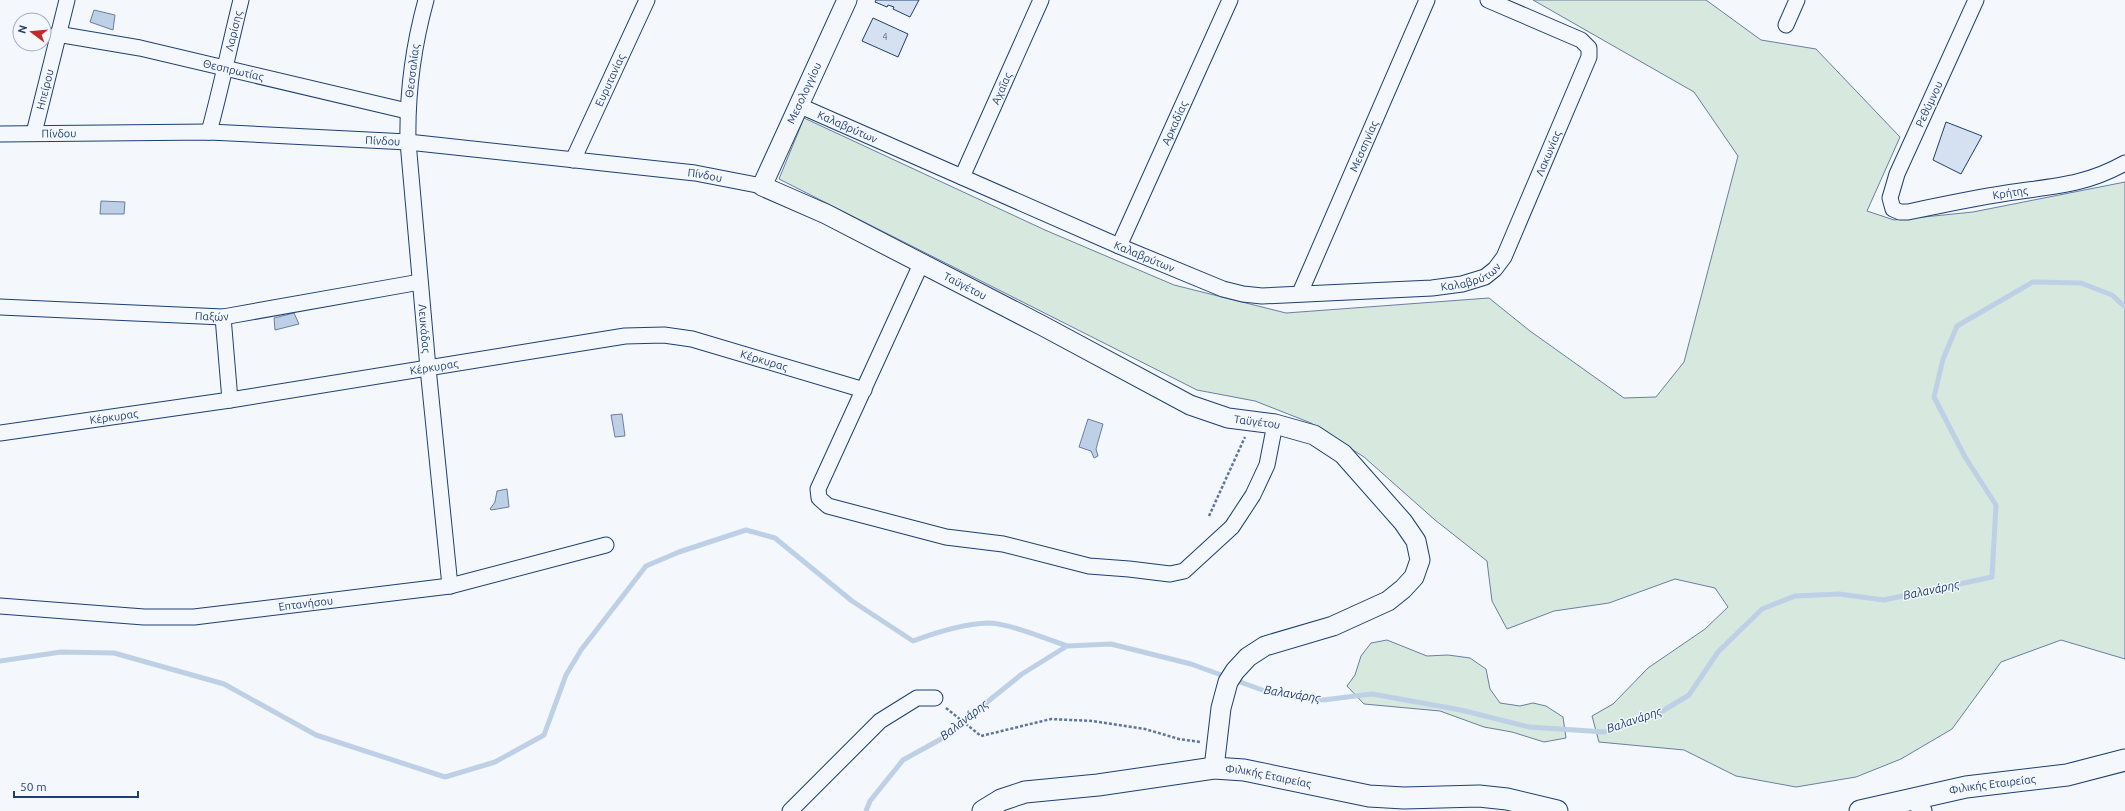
<svg xmlns="http://www.w3.org/2000/svg" width="2125" height="811" font-family="Ubuntu,sans-serif">
  <style>
    .green { fill: #d7e8df; stroke: #687fa3 }
    .water { fill: #bed0e5; stroke: #687fa3 }
    .lines { fill: none; stroke-linecap: round; stroke-linejoin: round }
    .stream { stroke: #bed0e5; stroke-width: 5 }
    .building { fill: #d5e0f0; stroke: #1d3f73 }
    .minor-casing { stroke: #1d3f73; stroke-width: 17 }
    .tertiary-casing { stroke: #1d3f73; stroke-width: 21 }
    .secondary-casing { stroke: #1d3f73; stroke-width: 23 }
    .path { stroke: #5e769c; stroke-width: 2.5; stroke-dasharray: 3 2; stroke-linecap: butt }
    .minor { stroke: #f4f7fb; stroke-width: 15 }
    .tertiary { stroke: #f4f7fb; stroke-width: 19 }
    .secondary { stroke: #f4f7fb; stroke-width: 21 }
    .labels { text-anchor: middle; stroke-width: 3; stroke-linejoin: round; paint-order: stroke }
    .number-label { font-size: 9px; fill: #4b6792 }
    .street-label { font-size: 11px; fill: #1d3f73; stroke: #f4f7fb }
    .water-label { font-size: 12px; font-style: italic; fill: #1d3f73; stroke: #f4f7fb }
  </style>
  <rect width="100%" height="100%" fill="#f4f7fb"/>
  <!-- green -->
  <path class="green" d="M1533 0H1706L1761 40 1816 49 1900 137 1867 211 1894 220 1973 212 2125 182V659L2061 640 2001 662 1952 729 1901 759 1856 777 1796 787 1736 776 1684 750 1599 742 1592 716 1613 704 1648 668 1705 629 1728 607 1715 588 1675 579 1609 603 1554 611 1507 629 1492 601 1487 561 1435 520 1364 457 1311 423 1255 401 1197 390 779 179 804 118 1045 230 1174 285 1286 313 1489 298 1530 331 1624 398 1656 397 1684 362 1738 156 1694 92Z
    M1387 640 1427 656 1448 655 1470 658 1486 669 1490 689 1500 703 1520 706 1533 703 1546 706 1563 717 1566 738 1544 742 1512 732 1484 727 1440 711 1364 704 1347 686 1355 675 1361 656 1371 643Z"/>
  <!-- water -->
  <path class="water" d="M94 10 115 15 113 30 90 22Z
    M101 201 125 202 124 214H100Z
    M294 313 299 324 275 330 274 318Z
    M622 414 625 436 615 437 611 415Z
    M1088 419 1103 424 1096 449 1098 456 1094 458 1091 451 1079 447Z
    M507 489 509 507 491 510 490 509 495 502 497 491Z"/>
  <g class="lines">
    <!-- stream -->
    <path class="stream" d="M0 661 61 652 114 653 224 684 316 735 445 777 495 762 544 735 566 675 581 650 646 566 679 552 746 530 775 538 852 601 913 641C937 632 962 624 988 623 1008 623 1047 639 1067 646
      M866 811 870 801 903 760 941 739 1022 674 1067 646 1111 644 1191 664 1265 691 1323 700 1372 694 1461 710 1529 727 1605 732 1656 715 1689 695 1718 652 1762 609 1795 596 1839 594 1884 600 1992 577 1996 505 1965 457 1934 397 1943 359 1957 326 2033 282 2081 283 2112 295 2125 307"/>
  </g>
  <!-- building -->
  <path class="building" d="M876 0H919L910 17 893 9 894 7 888 5 887 7 875 2Z
    M873 18 908 34 898 57 862 41Z
    M1946 122 1982 136 1961 174 1933 160Z"/>
  <g class="lines">
    <defs>
      <g id="minor">
        <path id="s1" d="M426 0C413 47 407 93 408 142L428 368 450 586"/>
        <path id="s2" d="M1976 0 1897 174 1890 198 1893 209 1900 212H1908C1941 205 1974 198 2007 193 2052 186 2084 186 2125 163"/>
        <path d="M1786 25 1797 0"/>
        <path id="s3" d="M57 34 140 48 407 111"/>
        <path id="s4" d="M798 105 1119 246 1223 289 1243 294 1262 296 1432 288 1462 284 1485 277 1495 269 1504 257 1589 57V48L1581 40 1488 0"/>
        <path id="s5" d="M209 132C221 88 230 44 241 0"/>
        <path id="s6" d="M34 133 67 0"/>
        <path id="s7" d="M0 134 209 132 408 142 695 173 762 186"/>
        <path id="s8" d="M573 160 647 0"/>
        <path id="s9" d="M962 177 1041 0"/>
        <path id="s10" d="M1119 246 1230 0"/>
        <path d="M921 264 818 489 819 498 828 506 946 537 1003 544 1089 566 1129 569 1170 574 1184 571 1232 527 1253 495 1267 465 1275 424"/>
        <path id="s11" d="M1300 293 1427 0"/>
        <path id="s12" d="M0 307 223 317 420 282"/>
        <path d="M223 317 230 400"/>
        <path id="s13" d="M0 433 230 400 625 336 664 335 692 339 864 390"/>
        <path id="s14" d="M0 606 144 617H194L450 586 606 545"/>
        <path d="M790 811 880 721 917 698H935"/>
      </g>
      <g id="tertiary">
        <path id="s15" d="M847 0 762 186 826 214 1043 326 1190 405 1228 418 1275 424 1314 435 1343 454 1403 522 1416 541 1420 560 1414 577 1403 589 1388 601 1333 626 1265 646 1248 657 1235 671 1228 682 1221 708 1214 768"/>
        <path d="M1916 798 1922 811"/>
      </g>
      <g id="secondary">
        <path id="s16" d="M983 811 1001 800 1025 792 1098 785 1214 768 1244 770 1369 796 1404 798 1479 796 1507 799 1557 811"/>
        <path id="s17" d="M1860 811 1966 787 2067 775 2125 760"/>
      </g>
    </defs>
    <!-- minor casing -->
    <use href="#minor" class="minor-casing"/>
    <!-- tertiary casing -->
    <use href="#tertiary" class="tertiary-casing"/>
    <!-- secondary casing -->
    <use href="#secondary" class="secondary-casing"/>
    <!-- path -->
    <path class="path" d="M1209 516 1245 437
      M946 708 981 736 1051 719 1092 721 1145 729 1179 739 1200 742"/>
    <!-- minor -->
    <use href="#minor" class="minor"/>
    <!-- tertiary -->
    <use href="#tertiary" class="tertiary"/>
    <!-- secondary -->
    <use href="#secondary" class="secondary"/>
  </g>
  <g class="labels">
    <!-- number labels -->
    <g class="number-label">
      <text x="885" y="40">4</text>
    </g>
    <!-- street labels -->
    <g class="street-label">
      <text dy="4" stroke="none"><textPath href="#s5" startOffset="104">Λαρίσης</textPath></text>
      <text dy="4" stroke="none"><textPath href="#s3" startOffset="180">Θεσπρωτίας</textPath></text>
      <text transform="translate(412 71) rotate(-83)" y="4">Θεσσαλίας</text>
      <text dy="4" stroke="none"><textPath href="#s8" startOffset="88">Ευρυτανίας</textPath></text>
      <text dy="4" stroke="none"><textPath href="#s9" startOffset="97">Αχαΐας</textPath></text>
      <text dy="4" stroke="none"><textPath href="#s6" startOffset="45">Ηπείρου</textPath></text>
      <text transform="translate(804 93) rotate(-65)" y="4">Μεσολογγίου</text>
      <text transform="translate(1929 104) rotate(-65)" y="4">Ρεθύμνου</text>
      <text dy="4" stroke="none"><textPath href="#s10" startOffset="135">Αρκαδίας</textPath></text>
      <text dy="4" stroke="none"><textPath href="#s4" startOffset="54">Καλαβρύτων</textPath></text>
      <text dy="4" stroke="none"><textPath href="#s7" startOffset="59">Πίνδου</textPath></text>
      <text dy="4" stroke="none"><textPath href="#s7" startOffset="383">Πίνδου</textPath></text>
      <text dy="4" stroke="none"><textPath href="#s11" startOffset="160">Μεσσηνίας</textPath></text>
      <text dy="4" stroke="none"><textPath href="#s4" startOffset="868">Λακωνίας</textPath></text>
      <text dy="4" stroke="none"><textPath href="#s7" startOffset="707">Πίνδου</textPath></text>
      <text dy="4" stroke="none"><textPath href="#s2" startOffset="347">Κρήτης</textPath></text>
      <text dy="4" stroke="none"><textPath href="#s4" startOffset="378">Καλαβρύτων</textPath></text>
      <text dy="4" stroke="none"><textPath href="#s4" startOffset="714">Καλαβρύτων</textPath></text>
      <text dy="4" stroke="none"><textPath href="#s15" startOffset="431">Ταϋγέτου</textPath></text>
      <text dy="4" stroke="none"><textPath href="#s12" startOffset="212">Παξών</textPath></text>
      <text dy="4" stroke="none"><textPath href="#s1" startOffset="331">Λευκάδας</textPath></text>
      <text dy="4" stroke="none"><textPath href="#s13" startOffset="775">Κέρκυρας</textPath></text>
      <text dy="4" stroke="none"><textPath href="#s13" startOffset="439">Κέρκυρας</textPath></text>
      <text dy="4" stroke="none"><textPath href="#s13" startOffset="115">Κέρκυρας</textPath></text>
      <text dy="4" stroke="none"><textPath href="#s15" startOffset="755">Ταϋγέτου</textPath></text>
      <text dy="4" stroke="none"><textPath href="#s14" startOffset="307">Επτανήσου</textPath></text>
      <text dy="4" stroke="none"><textPath href="#s16" startOffset="292">Φιλικής Εταιρείας</textPath></text>
      <text dy="4" stroke="none"><textPath href="#s17" startOffset="135">Φιλικής Εταιρείας</textPath></text>
    </g>
    <!-- water labels -->
    <g class="water-label">
      <text transform="translate(1931 590) rotate(-12)" y="4">Βαλανάρης</text>
      <text transform="translate(1292 694) rotate(9)" y="4">Βαλανάρης</text>
      <text transform="translate(964 720) rotate(-38)" y="4">Βαλανάρης</text>
      <text transform="translate(1634 720) rotate(-19)" y="4">Βαλανάρης</text>
    </g>
  </g>
  <!-- north arrow -->
  <g transform="translate(32 32) rotate(286)"><circle r="19" fill="#f4f7fb" stroke="#9eadc5"/>
  <path d="M0-3L7 15L0 10L-7 15Z" fill="#c62828"/>
  <text y="-6" font-size="11" font-weight="bold" text-anchor="middle" fill="#1d3f73">N</text>
  </g>
  <!-- scale -->
  <path d="M14 791v6h124v-6" fill="none" stroke="#1d3f73" stroke-width="2"/>
  <text x="20" y="791" font-size="12" fill="#1d3f73" stroke="#f4f7fb" stroke-width="3" paint-order="stroke">50 m</text>
</svg>
